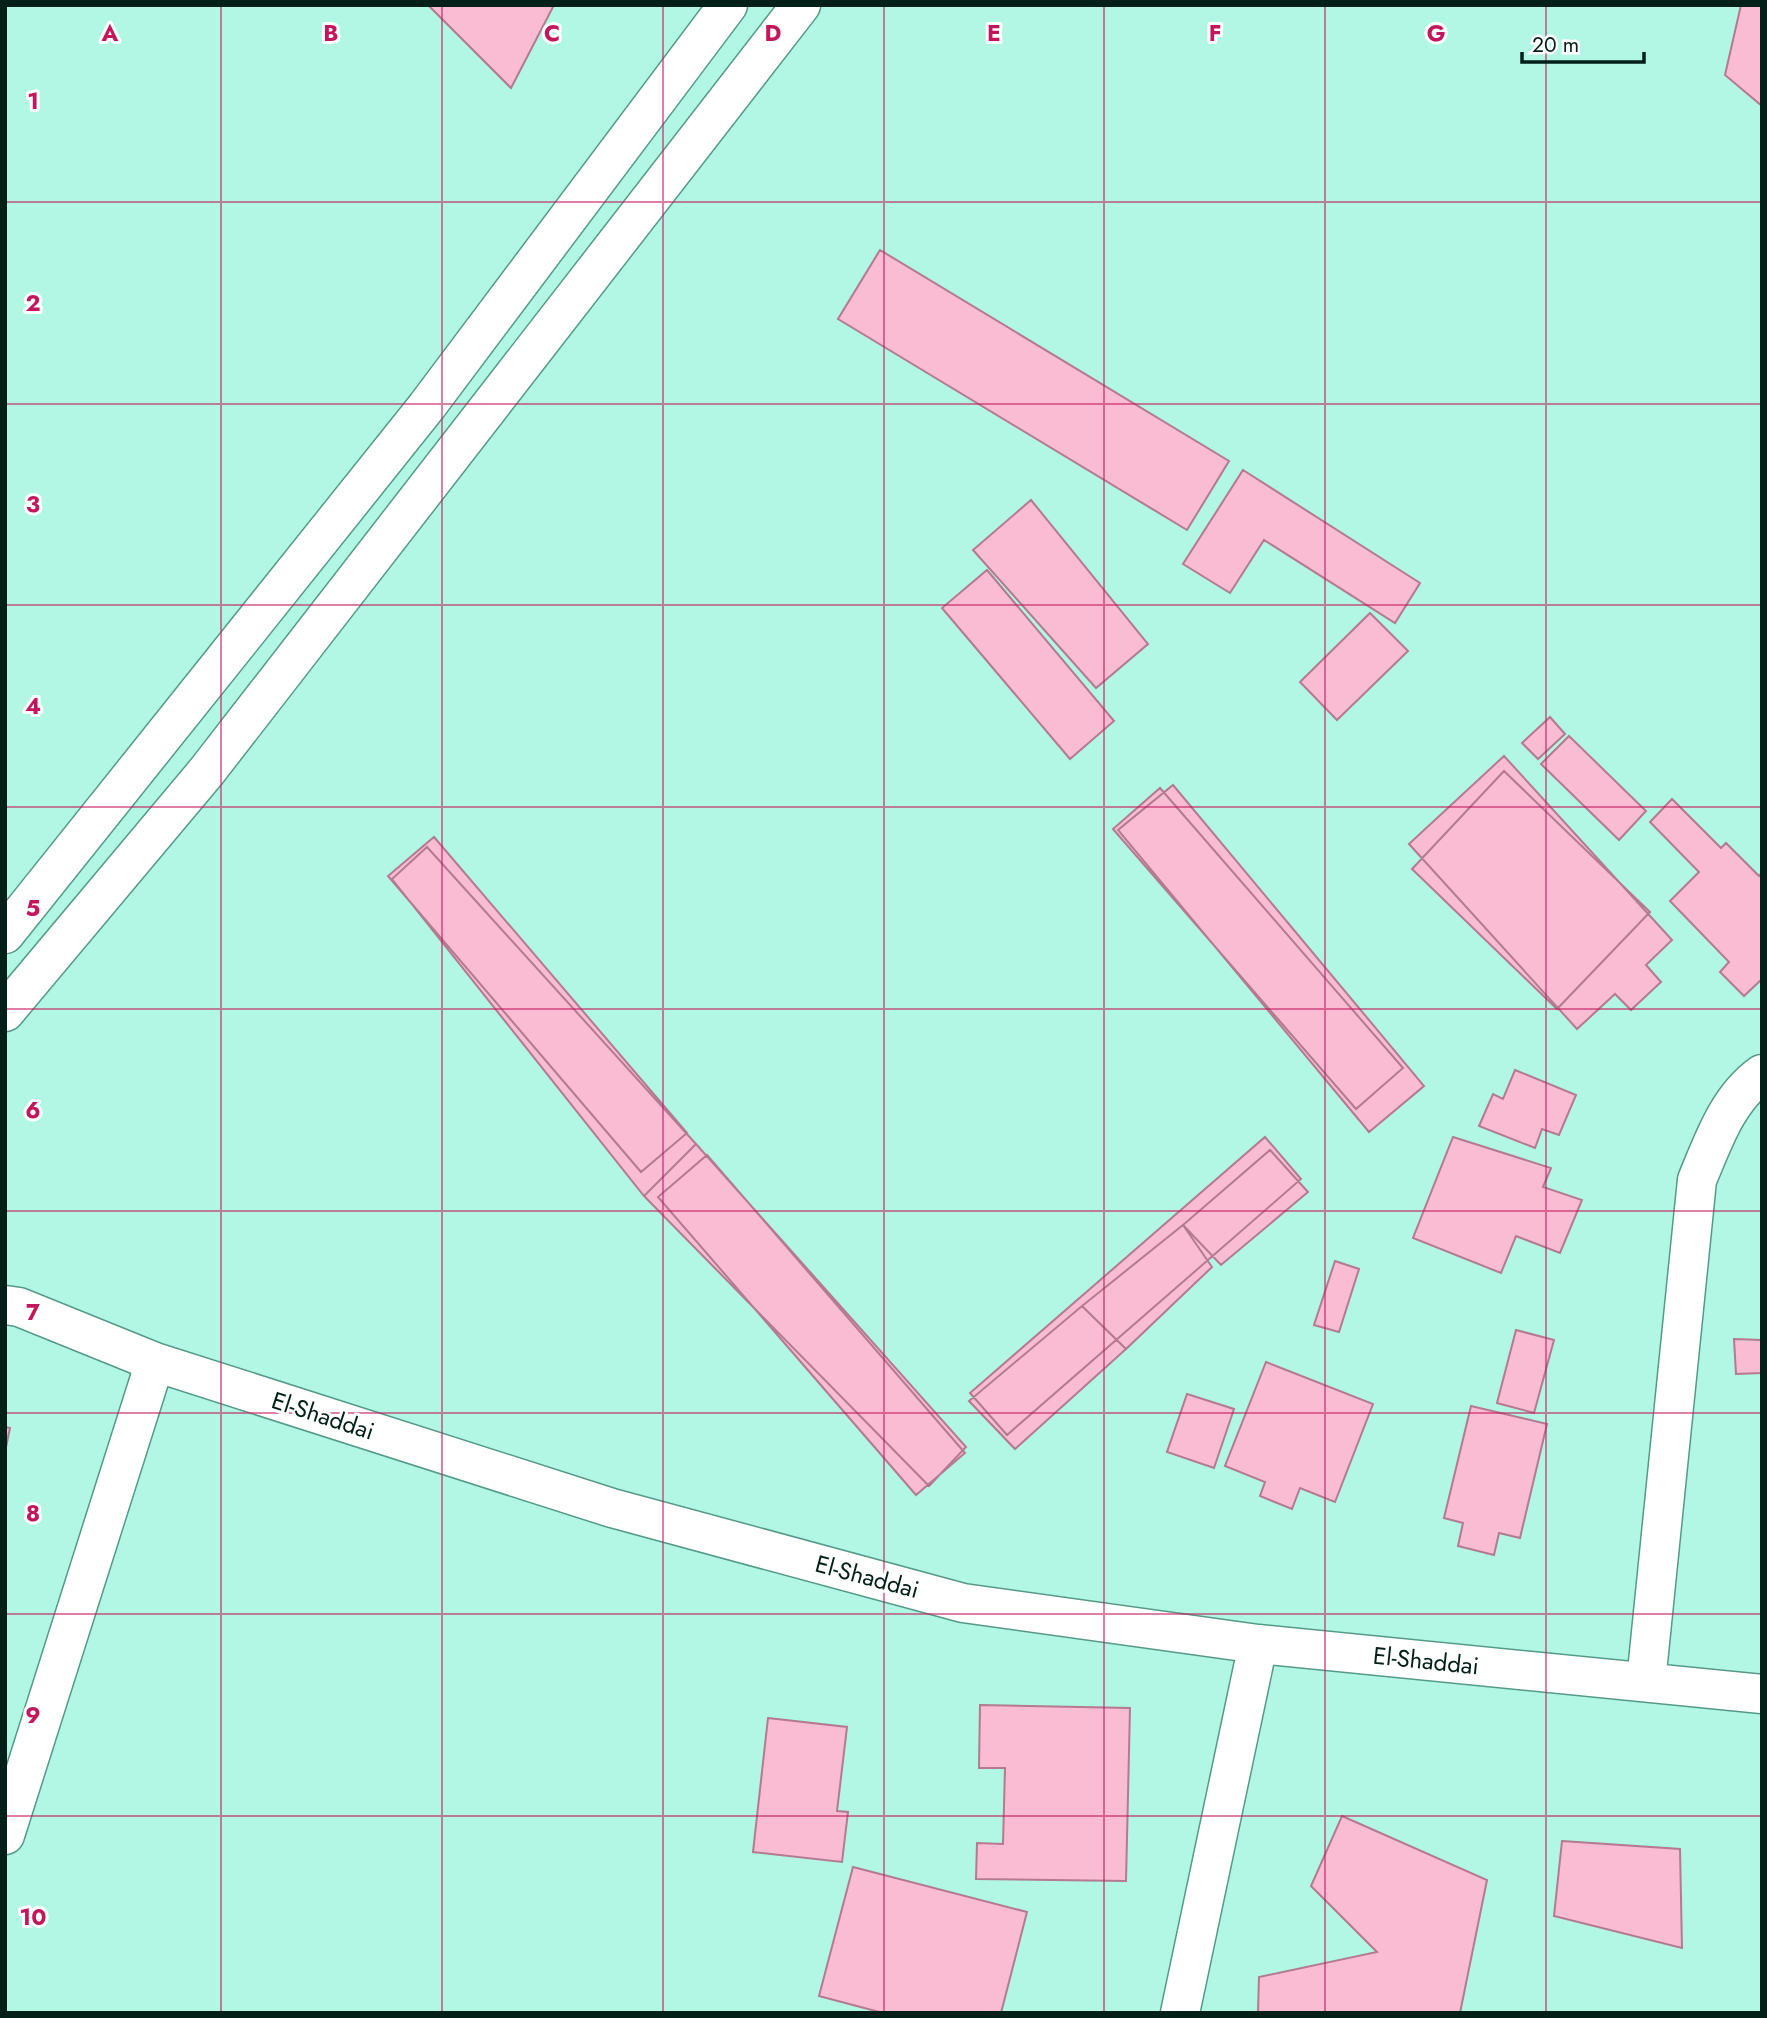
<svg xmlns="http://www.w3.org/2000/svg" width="1767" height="2018" font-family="Jost,sans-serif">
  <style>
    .building { fill: #f9bcd3; stroke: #b37a90; stroke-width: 2 }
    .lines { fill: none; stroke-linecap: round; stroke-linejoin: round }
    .minor-casing { stroke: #559a87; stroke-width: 41 }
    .minor { stroke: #fff; stroke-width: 38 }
    .grid { fill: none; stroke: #c2185b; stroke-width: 2; stroke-opacity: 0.55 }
    .labels { text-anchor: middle; stroke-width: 6; stroke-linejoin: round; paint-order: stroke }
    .street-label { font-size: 24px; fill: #021f18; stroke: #fff }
    .grid-label { font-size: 23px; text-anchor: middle; font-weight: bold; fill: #c2185b; stroke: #fff; stroke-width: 6; stroke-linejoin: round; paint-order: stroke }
  </style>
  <rect width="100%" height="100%" fill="#b1f7e3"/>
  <!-- building -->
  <path class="building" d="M428 5H554L511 88Z
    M1741 5H1762V106L1725 75Z
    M880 250 1229 461 1187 530 838 319Z
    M1243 470 1420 583 1395 623 1264 540 1230 593 1183 564Z
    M1031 500 1148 644 1096 688 973 550Z
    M987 570 1114 721 1070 759 942 608Z
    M1370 613 1408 651 1337 720 1300 682Z
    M1550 717 1565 734 1538 759 1522 743Z
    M1569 736 1646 811 1619 840 1541 764Z
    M1504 756 1672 940 1646 965 1661 982 1631 1010 1615 994 1577 1029 1409 844Z
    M1504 771 1650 912 1557 1009 1412 869Z
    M1173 785 1424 1086 1369 1132 1118 830Z
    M1160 788 1403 1068 1356 1109 1113 829Z
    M1672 799 1721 848 1726 843 1759 876 1762 873V979L1744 996 1720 972 1729 962 1670 901 1699 872 1650 822Z
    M434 837 687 1133 641 1172 388 876Z
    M427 847 696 1144 644 1196 392 879Z
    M1515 1070 1576 1095 1559 1135 1542 1129 1535 1148 1479 1126 1493 1094 1503 1099Z
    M1265 1137 1301 1179 1007 1435 970 1393Z
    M1453 1137 1551 1168 1543 1187 1582 1200 1560 1253 1516 1236 1501 1273 1413 1238Z
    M696 1144 966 1447 929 1486 644 1196Z
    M1270 1150 1308 1192 1221 1265 1183 1225Z
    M707 1155 965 1453 916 1495 658 1197Z
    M1183 1225 1212 1267 1126 1349 1082 1306Z
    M1335 1261 1359 1269 1339 1332 1314 1325Z
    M1082 1306 1126 1349 1015 1449 969 1401Z
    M1516 1330 1554 1340 1534 1413 1497 1403Z
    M1734 1339 1762 1340V1373L1736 1374Z
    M1266 1362 1373 1404 1335 1502 1300 1488 1292 1509 1260 1496 1265 1482 1225 1466Z
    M1187 1394 1234 1409 1214 1468 1167 1452Z
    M1471 1406 1547 1424 1520 1538 1499 1533 1494 1555 1458 1546 1463 1523 1444 1518Z
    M5 1427 10 1428 5 1452Z
    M980 1705 1130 1708 1126 1881 976 1879 977 1843 1003 1844 1005 1768H979Z
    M768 1718 847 1727 837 1811 848 1812 842 1862 753 1852Z
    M1342 1816 1487 1880 1460 2013H1258L1259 1977 1377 1952 1311 1886Z
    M1562 1841 1680 1849 1682 1948 1554 1916Z
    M853 1867 1027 1912 1001 2013H883L819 1996Z"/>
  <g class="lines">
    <defs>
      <path id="minor" d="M5 934 427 406 728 5
        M5 1012 207 771 801 5
        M5 1305 19 1307 155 1362 612 1508 963 1603 1258 1644 1762 1694
        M1646 1682 1697 1180C1713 1142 1727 1099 1762 1074
        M5 1835 155 1362
        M1180 2013 1258 1644"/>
    </defs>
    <!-- minor casing -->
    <use href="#minor" class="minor-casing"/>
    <!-- minor -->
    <use href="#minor" class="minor"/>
  </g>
  <!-- grid -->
  <path class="grid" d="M221 5V2013M442 5V2013M663 5V2013M884 5V2013M1104 5V2013M1325 5V2013M1546 5V2013M5 202H1762M5 404H1762M5 605H1762M5 807H1762M5 1009H1762M5 1211H1762M5 1413H1762M5 1614H1762M5 1816H1762"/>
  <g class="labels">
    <!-- street labels -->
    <g class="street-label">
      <text transform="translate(323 1416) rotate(18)" y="8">El-Shaddai</text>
      <text transform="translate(867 1577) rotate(15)" y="8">El-Shaddai</text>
      <text transform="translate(1426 1661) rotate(6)" y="8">El-Shaddai</text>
    </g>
  </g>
  <g class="grid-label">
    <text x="110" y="41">A</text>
    <text x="331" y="41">B</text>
    <text x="552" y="41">C</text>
    <text x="773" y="41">D</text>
    <text x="994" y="41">E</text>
    <text x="1215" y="41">F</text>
    <text x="1436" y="41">G</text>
    <text x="33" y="109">1</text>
    <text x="33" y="311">2</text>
    <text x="33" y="512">3</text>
    <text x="33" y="714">4</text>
    <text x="33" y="916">5</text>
    <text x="33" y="1118">6</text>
    <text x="33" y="1320">7</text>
    <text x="33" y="1521">8</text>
    <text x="33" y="1723">9</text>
    <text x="33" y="1925">10</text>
  </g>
  <!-- border -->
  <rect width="1767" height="2018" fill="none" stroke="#021f18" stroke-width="14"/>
  <!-- scale -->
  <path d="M1522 52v10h122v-10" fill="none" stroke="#021f18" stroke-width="3.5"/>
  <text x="1532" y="52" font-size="21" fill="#021f18" stroke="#ffffff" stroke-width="5" paint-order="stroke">20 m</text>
</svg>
